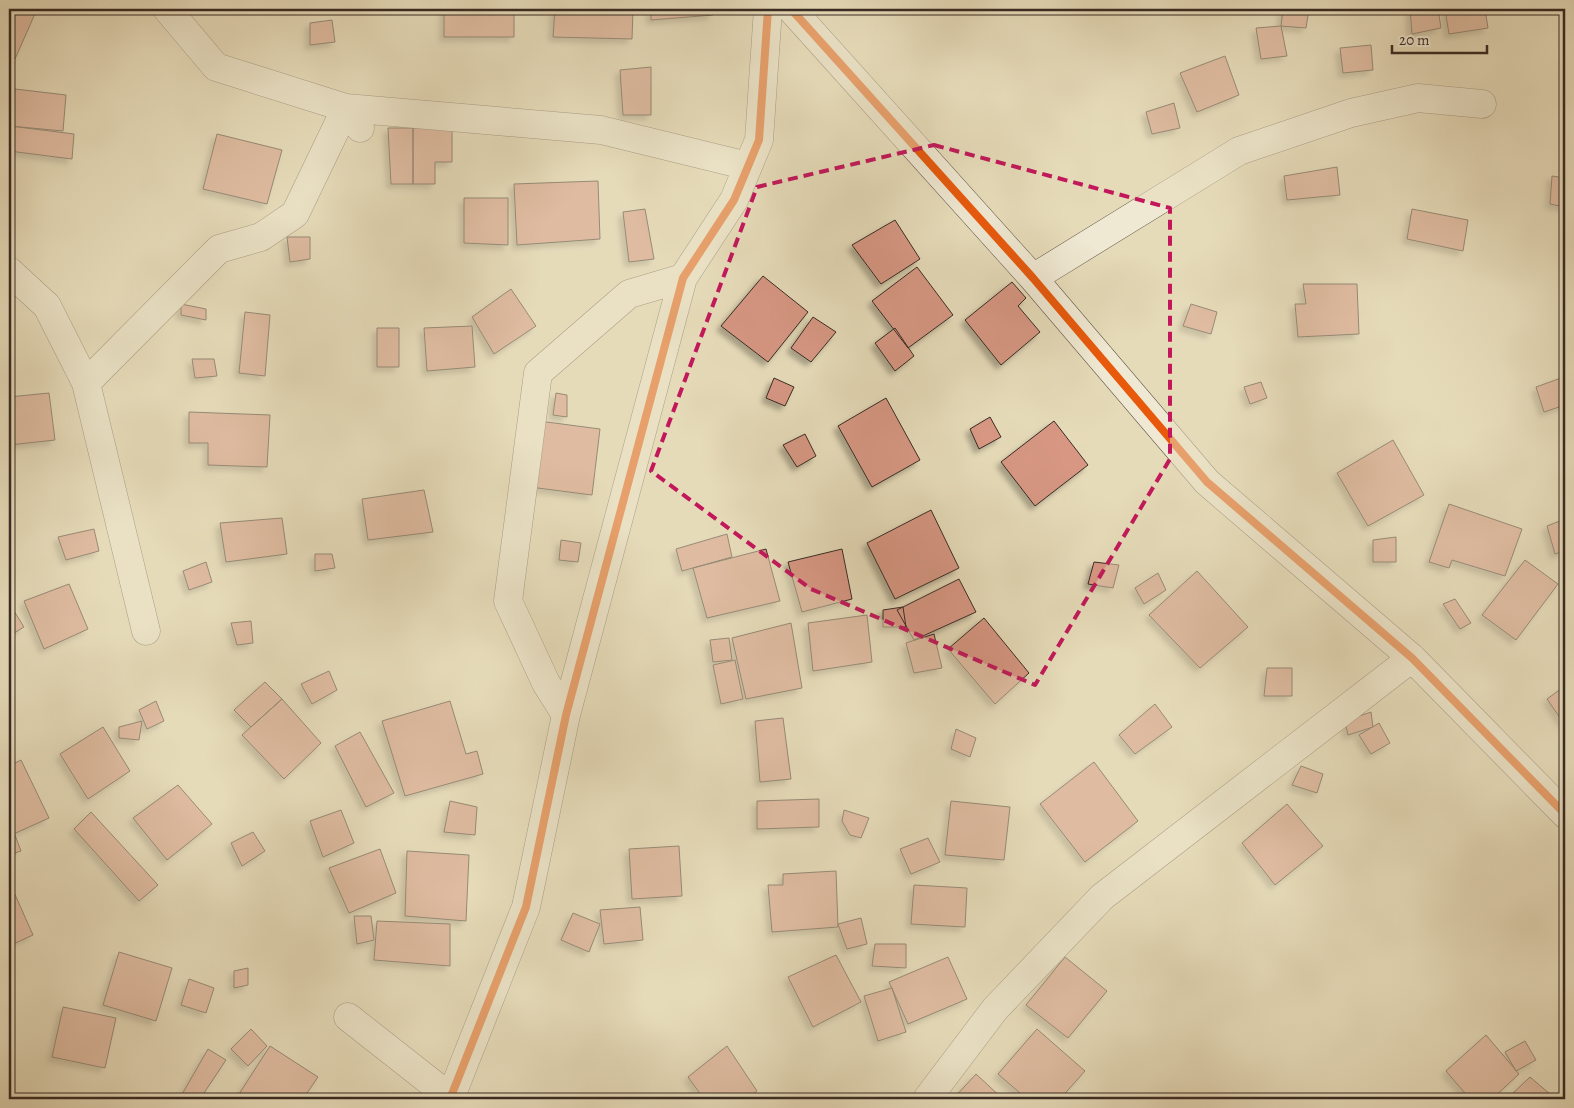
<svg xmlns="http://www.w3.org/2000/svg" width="1574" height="1108" font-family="Alegreya,serif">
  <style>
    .building { fill: #d79783; stroke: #382b24; filter: url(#shadow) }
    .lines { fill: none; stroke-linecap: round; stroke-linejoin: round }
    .street-casing { stroke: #645749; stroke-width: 29 }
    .street { stroke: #efe8d2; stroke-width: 28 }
    .cycleway-casing { stroke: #efe8d2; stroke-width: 11 }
    .cycleway { stroke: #e8590c; stroke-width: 8 }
    .marked { fill: none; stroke: #c2185b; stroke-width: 4; stroke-dasharray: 10 6; stroke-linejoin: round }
  </style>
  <defs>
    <filter id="shadow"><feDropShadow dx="-4.5" dy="4.5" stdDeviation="2.5" flood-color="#0004"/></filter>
  </defs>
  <rect width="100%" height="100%" fill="#e6dbb9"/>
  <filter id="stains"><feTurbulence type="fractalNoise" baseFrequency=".004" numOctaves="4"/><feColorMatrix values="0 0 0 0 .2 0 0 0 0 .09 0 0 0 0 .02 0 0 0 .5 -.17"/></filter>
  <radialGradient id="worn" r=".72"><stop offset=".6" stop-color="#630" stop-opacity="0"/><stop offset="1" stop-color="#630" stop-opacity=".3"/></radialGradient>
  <!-- building -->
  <path class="building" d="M9 9H37L15 59 9 56Z
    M444 9H514V37H444Z
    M555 9H633L632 39 553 37Z
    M651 9H712L713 15 651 20Z
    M1283 9H1309L1306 28 1281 26Z
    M1410 9H1438L1441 28 1412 34Z
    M1445 9H1485L1488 28 1449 34Z
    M332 20 335 42 310 45V23Z
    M1281 26 1287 56 1261 59 1256 28Z
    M1371 45 1373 70 1343 73 1340 48Z
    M1225 56 1239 95 1197 112 1180 73Z
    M651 67V115H623L620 70Z
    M15 89 66 95 63 131 10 126Z
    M1174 103 1180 128 1152 134 1146 112Z
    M10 126 74 134 72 159 9 151Z
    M452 126V162H435V184H413V128Z
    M388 128H413V184H391Z
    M217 134 282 150 267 204 203 189Z
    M1337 167 1340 195 1287 200 1284 176Z
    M1552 176 1565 178V207L1550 204Z
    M598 181 600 239 517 245 514 184Z
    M464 198H508V245L464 243Z
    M645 209 654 259 629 262 623 212Z
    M1412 209 1468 220 1463 251 1407 239Z
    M895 220 920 259 881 284 852 245Z
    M287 237H310V259L290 262Z
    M917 267 953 315 908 348 872 301Z
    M763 276 808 312 768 362 721 326Z
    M1012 282 1026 298 1018 306 1040 332 1001 365 965 320Z
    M1303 284H1357L1359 334 1298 337 1295 304H1306Z
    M511 289 536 326 494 354 472 317Z
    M181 304 206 309V320L181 315Z
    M1191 304 1217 312 1211 334 1183 326Z
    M245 312 270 315 265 376 239 373Z
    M813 317 836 332 811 362 791 348Z
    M472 326 475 367 427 371 424 328Z
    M377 328H399V367H377Z
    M895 328 914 356 895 371 875 343Z
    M192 359H214L217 376 195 378Z
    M774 378 794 387 785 406 766 398Z
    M1561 378 1565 392V405L1544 412 1536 387Z
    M1261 382 1267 398 1250 404 1244 387Z
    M49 393 55 440 9 445V397Z
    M556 393 567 395V417L553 415Z
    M886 398 920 460 872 487 838 426Z
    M189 412 270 415 267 467 208 465V443H189Z
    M990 417 1001 437 979 449 970 429Z
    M539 421 600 429 592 495 530 487Z
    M1054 421 1088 465 1035 506 1001 462Z
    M805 434 816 456 797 467 783 445Z
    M1393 440 1424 495 1368 526 1337 473Z
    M424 490 433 532 368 540 362 499Z
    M1449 504 1522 529 1505 576 1452 560 1449 568 1429 562Z
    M931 510 959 568 895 599 867 543Z
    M282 518 287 554 226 562 220 523Z
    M1565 519V551L1555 554 1547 526Z
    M94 529 99 551 66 560 58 537Z
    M727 534 732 557 682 571 676 549Z
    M1396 537V562H1373V540Z
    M561 540 581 543 578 562 559 560Z
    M766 549 780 601 707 618 693 568Z
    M842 549 852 599 802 612 788 562Z
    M315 554H332L335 568 315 571Z
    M1525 560 1558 584 1516 640 1482 615Z
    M206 562 212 582 189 590 183 571Z
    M1094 562 1119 565 1113 588 1088 584Z
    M1197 571 1248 627 1200 668 1149 615Z
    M1158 573 1166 590 1144 604 1135 588Z
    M959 579 976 612 914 640 897 610Z
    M69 584 88 629 44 649 24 601Z
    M1455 599 1471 623 1460 629 1443 604Z
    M9 603 24 627 9 636Z
    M903 607 906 627H883V610Z
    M867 615 872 662 813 671 808 623Z
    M984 618 1029 673 995 704 948 649Z
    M251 621 253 643 237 645 231 623Z
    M791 623 802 688 746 699 732 638Z
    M934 634 942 668 914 673 906 643Z
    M729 638 732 660 713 662 710 640Z
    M735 660 743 699 721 704 713 665Z
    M1267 668H1292V696H1264Z
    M329 671 337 690 312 704 301 684Z
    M265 682 282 699 251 727 234 710Z
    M1565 686V725L1547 699Z
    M282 699 321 743 284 779 242 735Z
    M156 701 164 721 147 729 139 710Z
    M450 701 466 754 477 751 483 774 405 796 382 721Z
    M1155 704 1172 727 1135 754 1119 735Z
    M1371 712 1373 727 1348 735 1345 721Z
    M783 718 791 779 760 782 755 721Z
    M142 721 139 740 119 738V727Z
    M1379 723 1390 743 1371 754 1359 735Z
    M103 727 130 771 88 799 60 754Z
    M956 729 976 738 970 757 951 749Z
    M360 732 394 793 366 807 335 746Z
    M21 760 49 818 9 836V766Z
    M1094 762 1138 821 1085 862 1040 804Z
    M1301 766 1323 774 1317 793 1292 785Z
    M178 785 212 824 167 860 133 818Z
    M819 799V827L757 829V801Z
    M450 801 477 807 475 835 444 832Z
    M951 801 1010 807 1004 860 945 855Z
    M1287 804 1323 846 1275 885 1242 843Z
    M341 810 354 843 323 857 310 821Z
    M844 810 869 818 861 838 850 835 842 821Z
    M91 812 158 885 139 901 74 829Z
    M253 832 265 851 242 866 231 843Z
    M15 835 21 851 9 855V837Z
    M928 838 940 862 911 874 900 849Z
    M679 846 682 896 632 899 629 849Z
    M380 849 396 893 349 913 329 868Z
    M407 851 469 855 466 921 405 916Z
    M836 871 838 927 772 932 768 885H783V874Z
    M9 881 33 935 9 946Z
    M914 885 967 888 965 927 911 924Z
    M640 907 643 940 604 944 600 910Z
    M573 913 600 924 589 952 561 940Z
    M354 916H371L374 940 357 944Z
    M861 918 867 944 847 949 838 924Z
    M377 921 450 924V966L374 960Z
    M875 944H906V968L872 966Z
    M119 952 172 968 156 1021 103 1005Z
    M836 955 861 1002 813 1027 788 977Z
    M948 957 967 999 908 1024 889 982Z
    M1065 957 1107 991 1068 1038 1026 1005Z
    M248 968V985L234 988V971Z
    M189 979 214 988 206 1013 181 1005Z
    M892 988 906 1032 878 1041 864 996Z
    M63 1007 116 1018 105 1068 52 1057Z
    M251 1029 267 1046 248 1066 231 1049Z
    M1037 1029 1085 1071 1060 1099H1027L998 1074Z
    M1486 1035 1519 1074 1492 1099H1470L1446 1071Z
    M1525 1041 1536 1060 1516 1071 1505 1052Z
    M270 1046 318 1077 303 1099H248L239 1094Z
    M727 1046 757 1091 746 1099H704L688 1077Z
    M208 1049 226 1060 200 1099H185L181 1096Z
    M976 1074 1003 1099H953Z
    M1530 1077 1550 1094 1545 1099H1507Z"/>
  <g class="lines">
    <defs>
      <path id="street" d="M167 9 216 67 346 108 601 130 748 166
        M791 9 1033 278 1207 482 1412 658 1565 814
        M9 271 47 306 86 383 146 631
        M1033 278 1239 151 1351 113 1418 98 1482 104
        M86 383 219 249 261 237 295 214 346 108 360 128
        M566 715 546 683 508 601 538 373 629 294 683 278
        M348 1017 451 1098
        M450 1099 526 907 566 715 683 278 734 200 759 140 768 9
        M927 1099 995 1009 1102 897 1412 658"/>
    </defs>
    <!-- street casing -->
    <use href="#street" class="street-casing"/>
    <!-- street -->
    <use href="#street" class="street"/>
    <defs>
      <path id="cycleway" d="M791 9 1033 278 1207 482 1412 658 1565 814
        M450 1099 526 907 566 715 683 278 734 200 759 140 768 9"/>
    </defs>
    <!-- cycleway casing -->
    <use href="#cycleway" class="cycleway-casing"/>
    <!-- cycleway -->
    <use href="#cycleway" class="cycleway"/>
  </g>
  <!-- marked area -->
  <path d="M0 0H1574V1108H0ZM934 145 1170 208V459L1035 685 811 589 651 471 757 187Z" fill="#e6dbb9" fill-opacity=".55" fill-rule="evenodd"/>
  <path class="marked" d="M934 145 1170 208V459L1035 685 811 589 651 471 757 187Z"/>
  <!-- margin -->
  <rect width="1574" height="1108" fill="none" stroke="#e6dbb9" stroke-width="30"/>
  <rect x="10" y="10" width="1554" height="1088" fill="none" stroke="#382b24" stroke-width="2.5"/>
  <rect x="15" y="15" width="1544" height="1078" fill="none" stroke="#382b24"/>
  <!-- scale -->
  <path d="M1392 45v8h95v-8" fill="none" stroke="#382b24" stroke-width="2.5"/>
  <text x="1399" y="45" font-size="15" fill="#382b24" stroke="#efe8d2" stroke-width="4" paint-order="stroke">20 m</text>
  <rect width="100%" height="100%" filter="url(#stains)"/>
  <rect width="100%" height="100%" fill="url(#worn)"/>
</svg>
